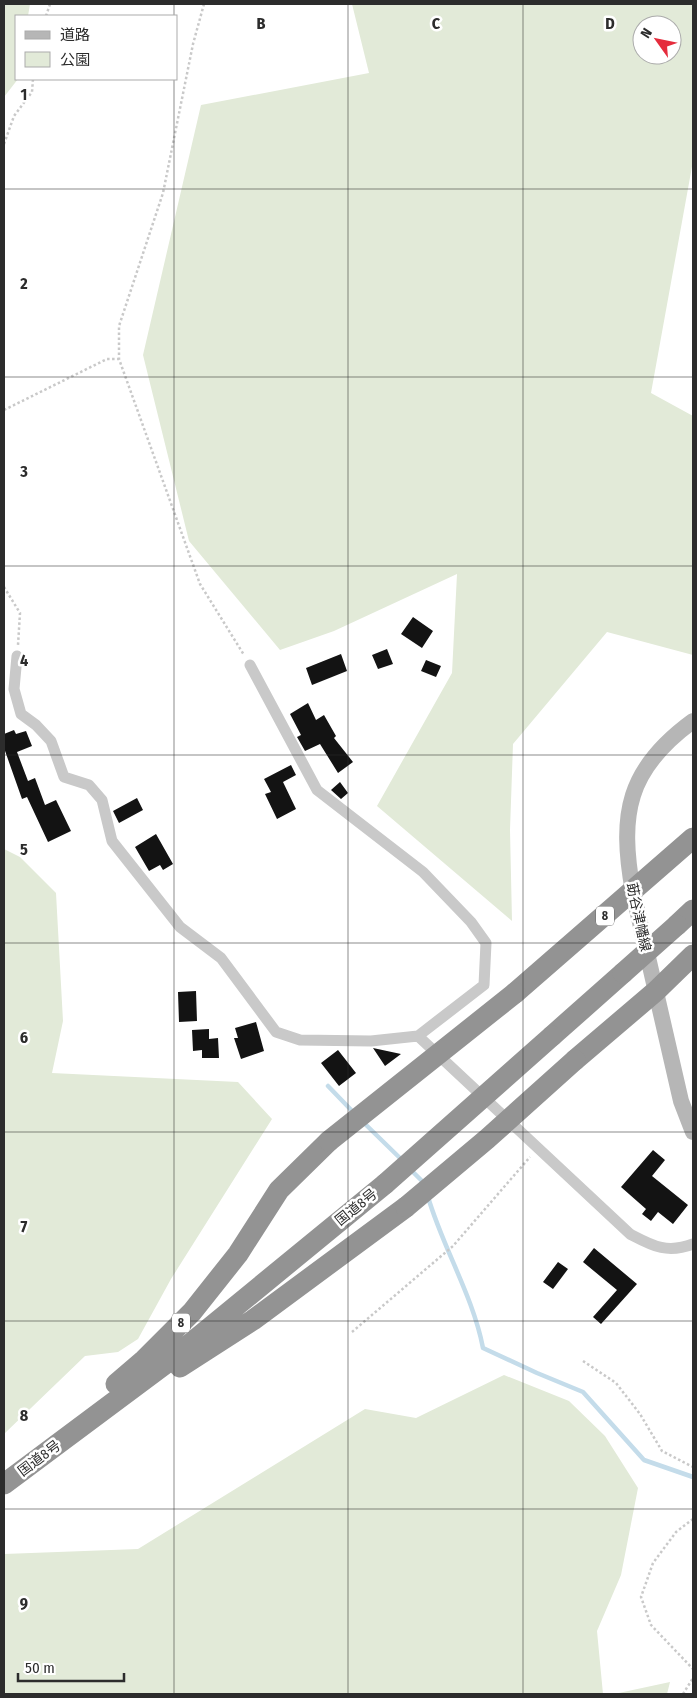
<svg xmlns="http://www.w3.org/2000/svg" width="697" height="1698" font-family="'Fira Sans Condensed','Noto Sans JP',sans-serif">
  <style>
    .green { fill: #e2ead8; fill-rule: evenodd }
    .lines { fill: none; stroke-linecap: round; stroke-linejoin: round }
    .stream { stroke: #c4dcea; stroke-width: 4.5 }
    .building { fill: #131313 }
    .path { stroke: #c9c9c9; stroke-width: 2.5; stroke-dasharray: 2.5 2.5; stroke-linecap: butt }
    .street { stroke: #c9c9c9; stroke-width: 11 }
    .secondary { stroke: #b6b6b6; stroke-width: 16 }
    .highway { stroke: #939393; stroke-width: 21 }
    .highway-bridge { stroke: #939393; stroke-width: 21 }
    .grid { fill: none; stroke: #2c2c2c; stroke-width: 1; stroke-opacity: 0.55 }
    .labels { text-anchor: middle; stroke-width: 5; stroke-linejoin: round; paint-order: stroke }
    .shield { fill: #fff; stroke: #6b6b6b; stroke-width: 1 }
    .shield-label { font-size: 12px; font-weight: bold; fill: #2c2c2c }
    .street-label { font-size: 14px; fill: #2c2c2c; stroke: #fff }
    .grid-label { font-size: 16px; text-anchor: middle; font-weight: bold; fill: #2c2c2c; stroke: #fff; stroke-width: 5; stroke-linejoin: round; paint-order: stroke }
  </style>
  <rect width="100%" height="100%" fill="#fff"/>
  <!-- green -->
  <path class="green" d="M4 4H30L28 16H16V79H18L4 97Z
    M352 4H693V161L651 393 693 416V655L607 632 513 744 510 830 512 921 377 806 452 673 457 574 334 631 280 650 189 541 143 355 201 105 369 73ZM642 25H672V55H642Z
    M4 849 20 857 56 893 63 1021 52 1073 238 1082 272 1119 171 1279 138 1339 118 1352 85 1356 4 1434Z
    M504 1375 569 1401 605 1436 638 1488 621 1575 597 1631 603 1694H4V1554L138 1549 365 1409 416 1418Z
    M670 1682 667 1694H614Z"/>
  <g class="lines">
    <!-- stream -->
    <path class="stream" d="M328 1086 355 1114
      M362 1121 403 1161
      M410 1169 423 1182 424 1185
      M428 1197C443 1248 473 1296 483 1348L537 1373 583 1392 644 1460 693 1477"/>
  </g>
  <!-- building -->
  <path class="building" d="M413 617 433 631 422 648 401 634Z
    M387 649 393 664 378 669 372 655Z
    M341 654 347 671 312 685 306 668Z
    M426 660 441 666 436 677 421 671Z
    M308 703 316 720 324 715 336 736 334 738 353 762 338 773 320 744 305 751 297 737 301 735 290 714Z
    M14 730 16 734 26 731 32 746 17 752 28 781 35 778 45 805 56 800 71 831 48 842 27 797 22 799 4 748V734Z
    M291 765 296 775 283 782 296 809 277 819 265 794 271 792 264 779Z
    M340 782 348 793 341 799 331 790Z
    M137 798 143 810 119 823 113 811Z
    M156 834 173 864 163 870 160 865 149 871 135 847Z
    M196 991 197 1021 179 1022 178 992Z
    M256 1022 264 1051 241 1059 234 1038H238L235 1028Z
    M209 1029V1039L218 1038 219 1058H202V1050L193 1051 192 1030Z
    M373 1048 401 1054 385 1066Z
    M338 1050 356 1073 339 1086 321 1063Z
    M653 1150 665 1160 652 1176 688 1205 673 1224 658 1212 651 1221 642 1214 646 1209 621 1187Z
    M594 1248 637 1284 601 1324 593 1317 617 1290 583 1262Z
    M558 1262 568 1269 553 1289 543 1282Z"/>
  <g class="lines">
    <!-- path -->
    <path class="path" d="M204 4 193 44 163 193 119 326V359L200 584 244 655
      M46 16 50 4
      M4 144 14 116 32 92 33 79
      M4 410 107 359H119
      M4 587 20 613 18 645
      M352 1332 453 1246 530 1157
      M583 1361 616 1383 640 1414 662 1451 693 1467
      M693 1519 676 1532 653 1563 641 1597 651 1625 693 1669
      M683 1694 693 1678"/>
    <!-- street -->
    <path class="street" d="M17 656 14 689 21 714 36 725 51 741 64 777 89 785 102 800 112 841 180 927 221 958 276 1032 300 1040 371 1041 418 1036 630 1234C653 1246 667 1254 693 1244
      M250 665 317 790 423 872 471 922 486 943 484 985 418 1036"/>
    <!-- secondary -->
    <path class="secondary" d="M693 721C627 769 619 814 633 892L681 1101 693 1132"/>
    <!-- highway -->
    <path class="highway" d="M677 925 693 910
      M515 993 693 838
      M552 1036 623 973
      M575 1060 656 991 693 955
      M180 1367 253 1320 406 1207
      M116 1384 144 1360 192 1312 238 1254 279 1190 329 1141
      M4 1484 169 1361 385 1184"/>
    <!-- highway-bridge -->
    <path class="highway-bridge" d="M623 973 677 925
      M329 1141 515 993
      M385 1184 552 1036
      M406 1207 487 1139 575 1060"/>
  </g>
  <!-- grid -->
  <path class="grid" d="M174 4V16M348 4V1694M523 4V1694M174 79V1694M4 189H693M4 377H693M4 566H693M4 755H693M4 943H693M4 1132H693M4 1321H693M4 1509H693"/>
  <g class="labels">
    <!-- shield labels -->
    <g class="shield">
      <rect x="596" y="906.5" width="18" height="19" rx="4"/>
      <rect x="172" y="1313.5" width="18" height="19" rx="4"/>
    </g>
    <g class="shield-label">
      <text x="605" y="920">8</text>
      <text x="181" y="1327">8</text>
    </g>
    <!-- street labels -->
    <g class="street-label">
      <text transform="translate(639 917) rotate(78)" y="5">莇谷津幡線</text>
      <text transform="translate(356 1207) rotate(-39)" y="5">国道8号</text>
      <text transform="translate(39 1458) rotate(-37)" y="5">国道8号</text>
    </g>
  </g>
  <g class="grid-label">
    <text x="261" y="29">B</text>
    <text x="436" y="29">C</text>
    <text x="610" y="29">D</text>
    <text x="24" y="100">1</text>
    <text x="24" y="289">2</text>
    <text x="24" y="477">3</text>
    <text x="24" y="666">4</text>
    <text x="24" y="855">5</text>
    <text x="24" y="1043">6</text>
    <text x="24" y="1232">7</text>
    <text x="24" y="1421">8</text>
    <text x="24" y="1609">9</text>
  </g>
  <!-- border -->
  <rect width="697" height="1698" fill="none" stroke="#2c2c2c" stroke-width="10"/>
  <!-- legend -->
  <rect x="15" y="15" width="162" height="65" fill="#ffffff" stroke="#ababab"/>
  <rect x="25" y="31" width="25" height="8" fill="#b6b6b6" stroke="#ababab"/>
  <text x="60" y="40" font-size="15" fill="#2c2c2c">道路</text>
  <rect x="25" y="52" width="25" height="15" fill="#e2ead8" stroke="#ababab"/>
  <text x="60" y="65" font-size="15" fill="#2c2c2c">公園</text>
  <!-- north arrow -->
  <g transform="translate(657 40) rotate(303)"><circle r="24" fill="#ffffff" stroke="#ababab"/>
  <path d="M0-4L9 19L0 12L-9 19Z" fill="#e52c3d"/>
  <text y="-8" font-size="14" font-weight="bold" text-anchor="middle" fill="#2c2c2c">N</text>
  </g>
  <!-- scale -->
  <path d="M18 1673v8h106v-8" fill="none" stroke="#2c2c2c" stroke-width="2.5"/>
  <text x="25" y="1673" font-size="15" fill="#2c2c2c" stroke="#ffffff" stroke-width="4" paint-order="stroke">50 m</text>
</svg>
